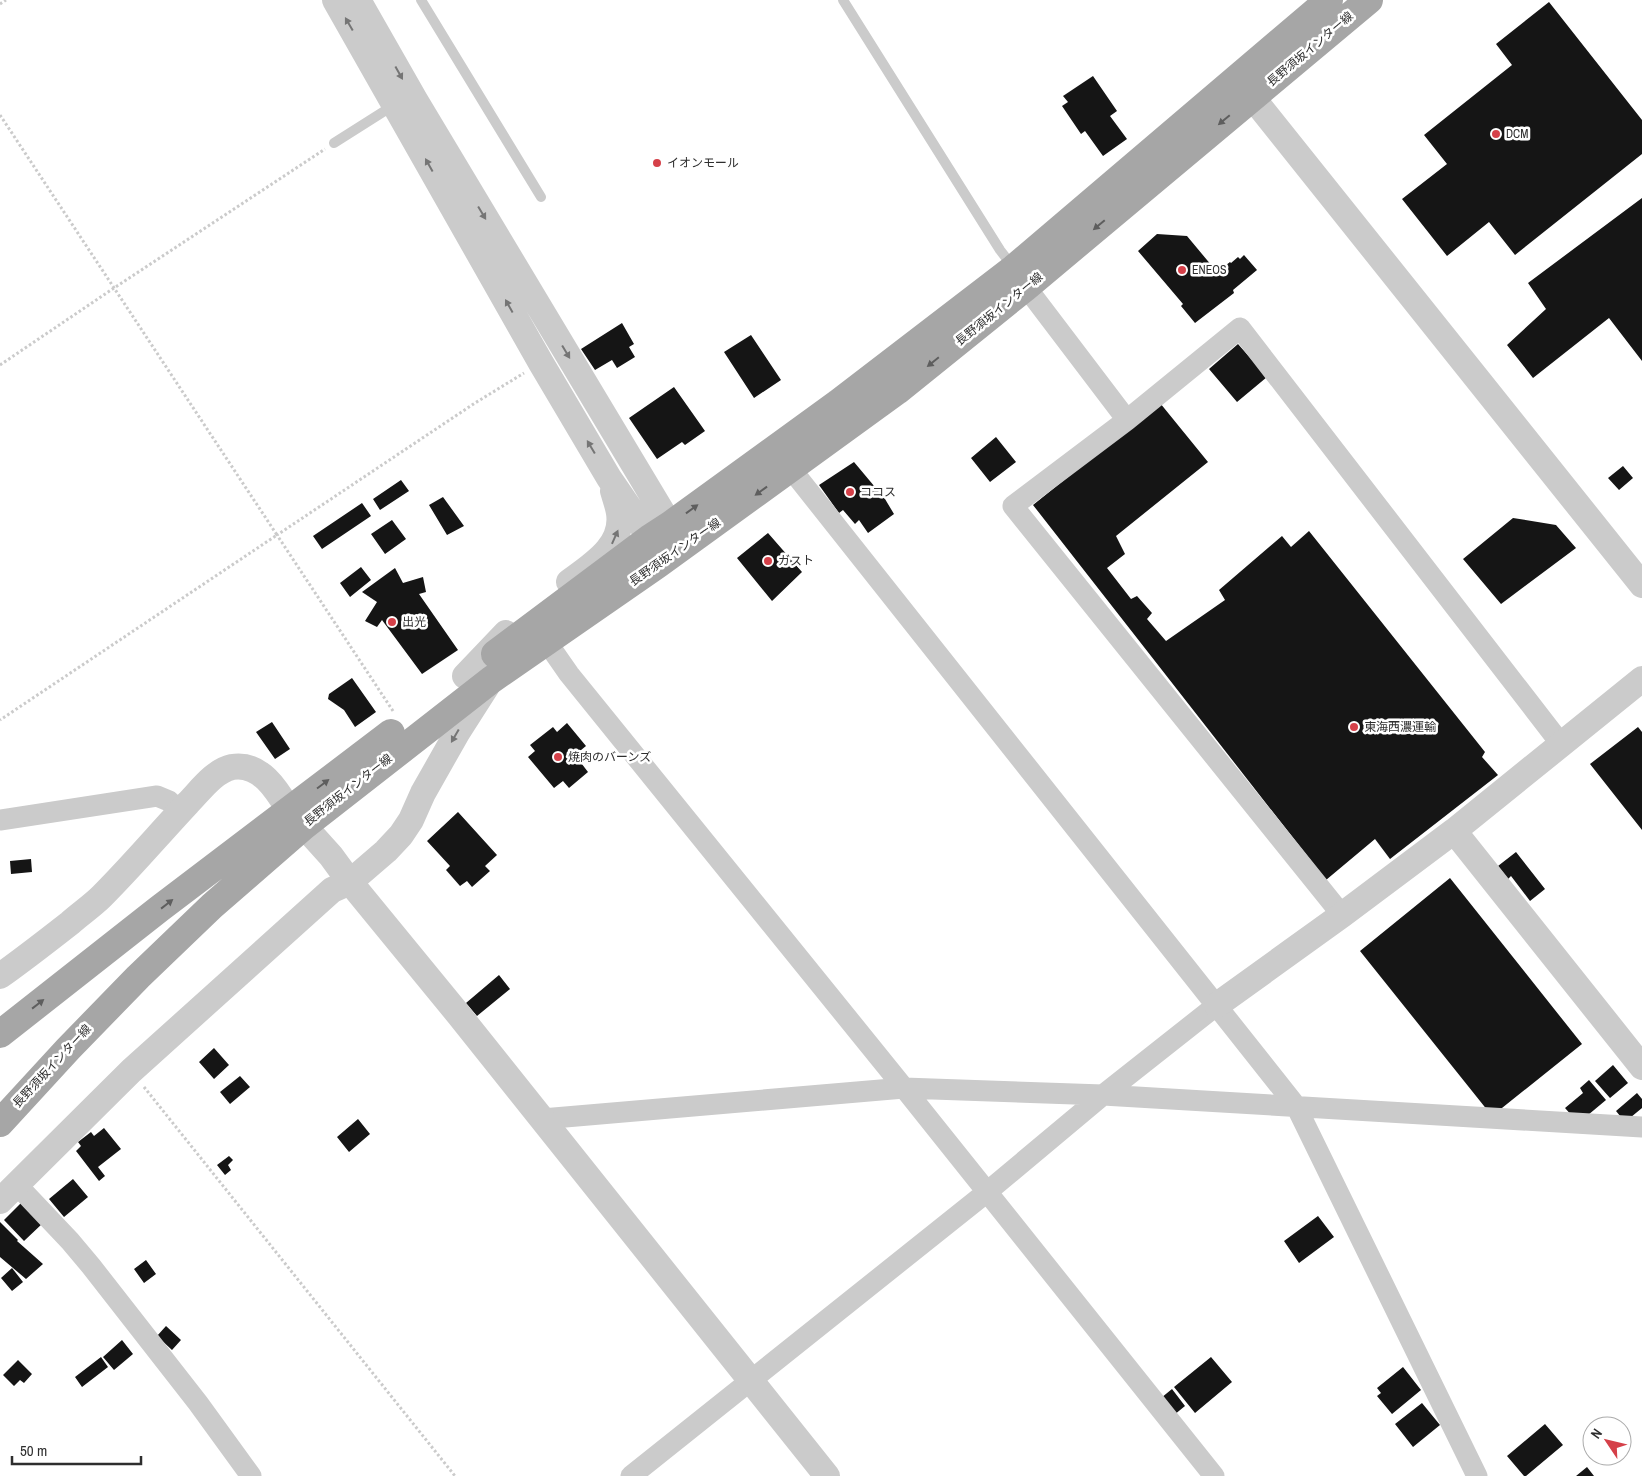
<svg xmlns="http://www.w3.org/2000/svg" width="1642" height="1476" font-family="'Archivo Narrow','Noto Sans JP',sans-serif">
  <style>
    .building { fill: #151515 }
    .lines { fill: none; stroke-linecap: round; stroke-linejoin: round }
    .path { stroke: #cbcbcb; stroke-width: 3; stroke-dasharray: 2.5 2.5; stroke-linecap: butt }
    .service { stroke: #cbcbcb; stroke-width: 10 }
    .minor { stroke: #cbcbcb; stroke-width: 21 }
    .tertiary { stroke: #cbcbcb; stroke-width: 26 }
    .primary { stroke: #a6a6a6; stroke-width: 28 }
    .oneway { fill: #757575 }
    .oneway2 { fill: #5e5e5e }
    .poi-dot { fill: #d54049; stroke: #fff; stroke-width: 2 }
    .labels { text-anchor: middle; stroke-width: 5; stroke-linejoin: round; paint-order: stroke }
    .street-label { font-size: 12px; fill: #2e2e2e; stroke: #fff }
    .poi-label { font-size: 12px; fill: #2e2e2e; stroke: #fff; text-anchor: start }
  </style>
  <rect width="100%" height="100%" fill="#fff"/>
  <!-- building -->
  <path class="building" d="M1549 2 1642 120V154L1515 255 1489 222 1447 256 1402 199 1447 164 1424 135 1512 65 1496 44Z
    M1093 76 1117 111 1110 116 1127 139 1103 156 1085 131 1081 134 1062 106 1068 102 1063 96Z
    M1642 198V361L1609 318 1533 378 1507 345 1546 309 1528 283Z
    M1157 234 1187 236 1217 272 1230 262 1231 263 1238 257 1240 259 1244 255 1257 270 1233 290 1234 293 1195 323 1181 306 1183 304 1138 251Z
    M622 323 634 344 629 347 635 357 617 368 612 360 595 370 581 349Z
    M751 335 781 380 754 398 724 352Z
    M1238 344 1267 377 1237 402 1209 369Z
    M674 387 705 431 685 445 682 442 657 459 629 418Z
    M1160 403 1208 462 1116 536 1125 554 1107 568 1131 599 1137 596 1152 613 1147 619 1166 641 1225 600 1219 590 1282 536 1291 547 1309 531 1485 752 1482 757 1498 775 1390 859 1375 839 1326 880 1033 505Z
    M996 437 1016 462 990 482 971 458Z
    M854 462 885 499 894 514 868 533 859 520 855 524 843 510 839 513 819 485Z
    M1623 466 1633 478 1619 490 1608 478Z
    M401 480 409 491 380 510 373 499Z
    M443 497 464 526 447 535 429 505Z
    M362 503 371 516 322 549 313 536Z
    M1513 518 1556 525 1576 548 1501 604 1463 559Z
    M392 520 406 539 385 554 371 534Z
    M768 533 802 572 772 601 737 558Z
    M361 567 371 580 350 597 340 583Z
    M395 568 403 583 423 577 426 592 419 594 458 650 422 674 382 620 377 627 365 621 377 602 362 592Z
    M352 678 376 712 355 727 344 710 328 699 329 694Z
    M272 722 290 749 275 759 256 732Z
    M567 723 586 746 575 755 588 772 569 788 563 781 554 788 528 757 535 751 530 745 553 727 557 732Z
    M1638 727 1642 732V830L1590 764Z
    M458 812 497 855 485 866 490 871 472 887 467 881 460 886 446 870 450 866 427 841Z
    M1516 852 1545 889 1530 901 1511 876 1508 879 1498 866Z
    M31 859 32 872 11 874 10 861Z
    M1450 878 1582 1044 1492 1116 1360 951Z
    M499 975 510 989 477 1016 466 1003Z
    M214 1048 229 1065 214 1079 199 1062Z
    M1613 1065 1628 1083 1610 1098 1595 1081Z
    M240 1076 250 1087 230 1104 220 1092Z
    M1589 1080 1606 1100 1588 1115 1573 1117 1565 1108 1583 1093 1580 1088Z
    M1637 1093 1642 1099V1108L1625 1122 1616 1111Z
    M358 1119 370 1134 349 1152 337 1137Z
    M104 1128 121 1149 98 1167 105 1176 99 1181 76 1151 81 1146 78 1142 91 1132 94 1136Z
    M229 1156 233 1160 228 1165 231 1170 225 1175 217 1165Z
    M73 1179 88 1197 64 1217 49 1199Z
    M23 1201 43 1223 24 1241 4 1220Z
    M1318 1216 1334 1237 1299 1263 1284 1241Z
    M0 1222 18 1240 17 1241 43 1264 26 1279 0 1257Z
    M146 1260 156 1274 144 1283 134 1269Z
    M12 1268 23 1282 12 1291 1 1278Z
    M166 1326 181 1340 172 1350 157 1336Z
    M122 1340 133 1354 114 1370 103 1357Z
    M101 1357 108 1367 82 1387 75 1377Z
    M1211 1357 1232 1382 1195 1413 1174 1387Z
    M18 1360 32 1374 24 1383 20 1380 14 1386 3 1375Z
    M1403 1367 1421 1390 1392 1414 1377 1396 1381 1393 1377 1388Z
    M1172 1389 1185 1406 1174 1415 1161 1398Z
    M1422 1403 1440 1425 1413 1447 1395 1424Z
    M1545 1424 1563 1445 1526 1476H1524L1507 1456Z
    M1587 1467 1594 1476H1576Z"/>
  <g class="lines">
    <!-- path -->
    <path class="path" d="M0 4 6 0
      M0 115 277 535 0 720
      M0 365 114 288 325 149
      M393 711 277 535 475 403 524 373
      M144 1087 455 1476"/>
    <!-- service -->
    <path class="service" d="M421 0 541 197
      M843 0 1000 250 1013 267
      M334 143 394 105"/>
    <!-- minor -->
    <path class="minor" d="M1026 287 1127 420 1240 328 1561 744
      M1127 420 1013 506 1342 915
      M791 469 1296 1106 1477 1476
      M546 641 569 674 904 1088 1214 1476
      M0 820 157 796 169 801 180 811
      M542 1119 904 1088 1103 1095 1642 1127
      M17 1185 70 1241 91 1266 198 1403 251 1476
      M631 1476 987 1192 1103 1095 1217 1005"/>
    <!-- tertiary -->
    <path class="tertiary" d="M335 0 541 363 609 478 650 538 667 551
      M358 0 415 100 670 525 672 546
      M1252 97 1642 585
      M569 582C592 565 624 546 619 513 618 506 615 498 613 491
      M465 676 506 633
      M304 826 331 856 350 882 459 1015 827 1476
      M1454 831 1642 1067
      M0 976C24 959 47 941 70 923 80 914 92 906 102 896 132 866 159 834 188 803 200 791 214 771 232 767 260 762 277 790 289 810
      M1217 1005 1342 915 1454 831 1642 679
      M0 1201 131 1071 332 890 350 882 386 851 401 835 411 820 423 793 457 733 487 686"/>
    <!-- primary -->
    <path class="primary" d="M495 654 650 538 670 525 838 403 1014 268 1329 0
      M0 1034 159 909 391 733
      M0 1123 68 1049 138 977 212 906 304 826 491 680 657 565 897 391 1026 287 1369 0"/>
  </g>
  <!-- one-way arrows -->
  <defs><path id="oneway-solid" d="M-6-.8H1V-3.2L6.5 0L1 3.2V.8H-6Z" transform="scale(1.25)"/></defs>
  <g class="oneway">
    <use href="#oneway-solid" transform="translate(349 24) rotate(-120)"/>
    <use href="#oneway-solid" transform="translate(399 73) rotate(61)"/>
    <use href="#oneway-solid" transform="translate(429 165) rotate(-119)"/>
    <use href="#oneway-solid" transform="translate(482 213) rotate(59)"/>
    <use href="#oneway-solid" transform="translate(509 306) rotate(-119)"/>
    <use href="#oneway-solid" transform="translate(566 352) rotate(59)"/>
    <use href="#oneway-solid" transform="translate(591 447) rotate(-121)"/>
    <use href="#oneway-solid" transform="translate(615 537) rotate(-66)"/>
    <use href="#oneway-solid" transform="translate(455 736) rotate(120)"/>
  </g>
  <g class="oneway2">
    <use href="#oneway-solid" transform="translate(1224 120) rotate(140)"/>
    <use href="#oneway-solid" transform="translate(1099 225) rotate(140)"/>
    <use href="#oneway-solid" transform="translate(933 362) rotate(141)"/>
    <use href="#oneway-solid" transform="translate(761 491) rotate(144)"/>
    <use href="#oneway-solid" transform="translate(692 509) rotate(-36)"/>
    <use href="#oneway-solid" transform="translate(323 784) rotate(-37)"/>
    <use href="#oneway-solid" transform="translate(167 904) rotate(-38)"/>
    <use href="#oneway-solid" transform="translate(38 1004) rotate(-38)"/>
  </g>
  <!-- markers -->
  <g class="poi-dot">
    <circle cx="1496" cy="134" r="5"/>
    <circle cx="657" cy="163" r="5"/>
    <circle cx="1182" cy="270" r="5"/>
    <circle cx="850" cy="492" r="5"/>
    <circle cx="768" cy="561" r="5"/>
    <circle cx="392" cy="622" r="5"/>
    <circle cx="1354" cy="727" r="5"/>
    <circle cx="558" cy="757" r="5"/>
  </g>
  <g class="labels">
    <!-- street labels -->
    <g class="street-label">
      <text transform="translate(1310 49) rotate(-40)" y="4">長野須坂インター線</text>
      <text transform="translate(999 309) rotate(-39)" y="4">長野須坂インター線</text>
      <text transform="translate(675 552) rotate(-35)" y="4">長野須坂インター線</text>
      <text transform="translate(348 790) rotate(-38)" y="4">長野須坂インター線</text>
      <text transform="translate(52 1066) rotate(-47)" y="4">長野須坂インター線</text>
    </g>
    <!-- poi labels -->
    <g class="poi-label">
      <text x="1506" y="138">DCM</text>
      <text x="667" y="167">イオンモール</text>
      <text x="1192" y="274">ENEOS</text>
      <text x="860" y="496">ココス</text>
      <text x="778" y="565">ガスト</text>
      <text x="402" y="626">出光</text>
      <text x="1364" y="731">東海西濃運輸</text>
      <text x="568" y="761">焼肉のバーンズ</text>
    </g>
  </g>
  <!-- north arrow -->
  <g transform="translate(1607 1441) rotate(305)"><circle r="24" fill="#ffffff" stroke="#ababab"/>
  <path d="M0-4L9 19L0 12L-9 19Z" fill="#d54049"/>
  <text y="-8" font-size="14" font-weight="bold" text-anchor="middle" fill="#2e2e2e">N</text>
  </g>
  <!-- scale -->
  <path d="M12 1456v8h129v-8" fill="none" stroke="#2e2e2e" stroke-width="2.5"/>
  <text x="20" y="1456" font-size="15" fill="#2e2e2e" stroke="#ffffff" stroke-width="4" paint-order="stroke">50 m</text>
</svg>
